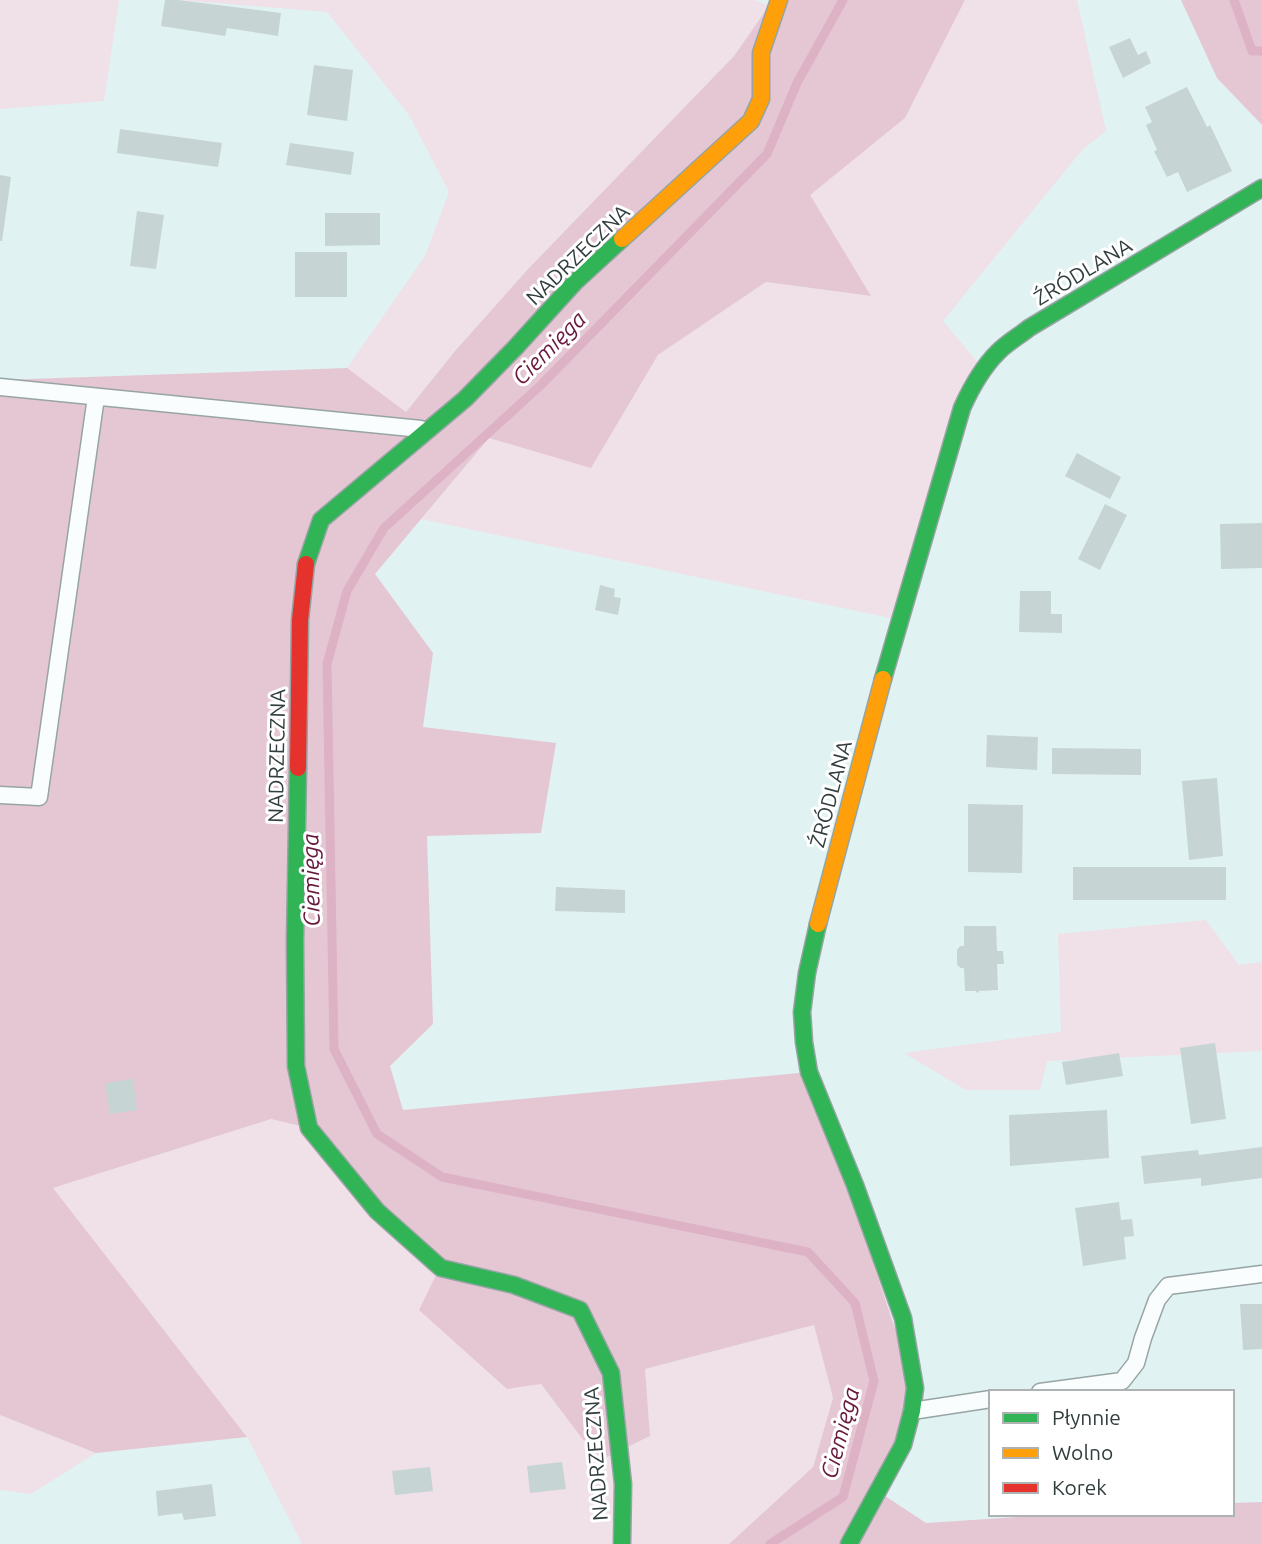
<svg xmlns="http://www.w3.org/2000/svg" width="1262" height="1544" font-family="Ubuntu,sans-serif">
  <style>
    .green { fill: #f0e0e8 }
    .forest { fill: #e5c7d4 }
    .lines { fill: none; stroke-linecap: round; stroke-linejoin: round }
    .stream { stroke: #ddb2c4; stroke-width: 9 }
    .building { fill: #c7d4d4 }
    .lane-casing { stroke: #97a4a4; stroke-width: 19 }
    .fast-casing { stroke: #97a4a4; stroke-width: 19 }
    .slow-casing { stroke: #97a4a4; stroke-width: 19 }
    .jam-casing { stroke: #97a4a4; stroke-width: 19 }
    .lane { stroke: #fafdfd; stroke-width: 16 }
    .fast { stroke: #30b455; stroke-width: 16 }
    .slow { stroke: #ff9f0a; stroke-width: 16 }
    .jam { stroke: #e5322d; stroke-width: 16 }
    .labels { text-anchor: middle; stroke-width: 6; stroke-linejoin: round; paint-order: stroke }
    .street-label { font-size: 21px; fill: #323e3e; stroke: #fff }
    .water-label { font-size: 23px; font-style: italic; fill: #68193e; stroke: #fff }
  </style>
  <rect width="100%" height="100%" fill="#e1f2f2"/>
  <!-- green -->
  <path class="green" d="M0 0H119L104 101 0 109Z
    M178 0H755L769 6 734 56 529 268 455 351 406 412 347 368 425 256 449 192 409 115 327 12Z
    M965 0H1077L1106 131 1082 150 943 321 984 370 900 620 421 519 489 438 591 467 658 355 766 282 871 296 809 195 905 118Z
    M1206 920 1239 965 1262 962V1051L1047 1061 1040 1090H966L904 1053 1061 1032 1058 934Z
    M271 1119 309 1128 541 1384 599 1461 650 1436 645 1369 814 1325 833 1398 813 1467 729 1544H302L247 1437 52 1188Z
    M0 1415 96 1453 31 1494 0 1490Z"/>
  <!-- forest -->
  <path class="forest" d="M773 0H965L905 118 810 195 871 296 766 282 658 355 591 468 489 438 375 574 433 653 423 727 556 743 541 833 427 836 433 1024 390 1066 403 1110 809 1072 915 1388 879 1492 926 1523 1064 1514H1232V1503L1262 1502V1544H729L813 1467 833 1398 814 1325 645 1369 650 1436 599 1461 541 1384 507 1389 419 1310 440 1267 309 1128 271 1119 53 1188 247 1437 96 1453 0 1415V380L347 368 406 412 455 351 529 268 734 56Z
    M1181 0H1262V125L1217 78Z"/>
  <g class="lines">
    <!-- stream -->
    <path class="stream" d="M1234 0 1252 51H1262
      M770 1544 843 1497 874 1381 855 1303 808 1252 442 1177 377 1134 334 1049 327 664 347 591 384 528 541 385 767 154 797 83 843 0"/>
  </g>
  <!-- building -->
  <path class="building" d="M165 0H178L281 13 278 36 227 28 225 36 161 26Z
    M1130 38 1138 55 1146 51 1151 63 1123 78 1109 47Z
    M314 65 353 70 347 121 307 115Z
    M1187 87 1207 127 1210 125 1232 171 1187 192 1178 172 1167 177 1154 151 1157 150 1146 125 1152 122 1145 107Z
    M120 129 222 143 218 167 117 153Z
    M290 143 354 152 351 175 286 165Z
    M0 175 11 177 2 241H0Z
    M137 211 164 215 156 269 130 266Z
    M325 213H380V245L325 246Z
    M295 252H347V297H295Z
    M1077 453 1121 477 1110 499 1065 476Z
    M1105 504 1127 515 1100 570 1078 559Z
    M1262 523V568L1221 569 1220 524Z
    M600 585 615 589 614 597 621 598 618 615 595 610Z
    M1020 591H1051V614H1062V633L1019 632Z
    M987 735 1038 737 1037 770 986 767Z
    M1052 748 1141 749V775L1052 774Z
    M1217 778 1223 856 1189 860 1182 781Z
    M968 804 1023 805 1022 873 968 872Z
    M1073 867H1226V900H1073Z
    M556 887 625 890V913L555 911Z
    M964 926H996L997 951H1003L1004 964H997L998 990 979 991V992L977 993 976 991H965L964 968H961L957 965V950L960 946H964Z
    M1215 1043 1226 1119 1191 1124 1180 1048Z
    M1119 1053 1123 1076 1066 1085 1062 1062Z
    M133 1079 137 1110 110 1114 105 1083Z
    M1107 1110 1109 1158 1010 1166 1009 1115Z
    M1262 1147V1178L1201 1186V1178L1144 1184 1141 1156 1198 1150 1199 1155Z
    M1119 1202 1121 1220 1132 1219 1134 1236 1124 1237 1126 1259 1083 1266 1075 1208Z
    M1240 1304H1262V1349L1243 1350Z
    M562 1462 566 1489 530 1493 527 1466Z
    M430 1467 433 1491 395 1495 392 1471Z
    M212 1484 216 1516 184 1520 182 1513 158 1516 156 1491Z"/>
  <g class="lines">
    <defs>
      <path id="lane" d="M0 387 421 429
        M0 795 39 797 96 397
        M1040 1392 1122 1381 1136 1363 1143 1338 1157 1300 1168 1286 1262 1274
        M912 1411 991 1399"/>
      <path id="fast" d="M306 564 321 520 465 399 515 348 575 282 622 239
        M883 679 962 408C971 388 982 368 998 352 1007 343 1019 336 1029 328L1262 188
        M298 768 295 941 296 1066 309 1128 377 1211 441 1268 514 1285 580 1310 611 1373 623 1484 622 1544
        M818 924 807 973 802 1012 804 1042 809 1072 855 1185 903 1318 915 1388 912 1411 903 1445 849 1544"/>
      <path id="slow" d="M622 239 751 121 761 99V53L779 0
        M818 924 883 679"/>
      <path id="jam" d="M298 768 300 620 306 564"/>
    </defs>
    <!-- lane casing -->
    <use href="#lane" class="lane-casing"/>
    <!-- fast casing -->
    <use href="#fast" class="fast-casing"/>
    <!-- slow casing -->
    <use href="#slow" class="slow-casing"/>
    <!-- jam casing -->
    <use href="#jam" class="jam-casing"/>
    <!-- lane -->
    <use href="#lane" class="lane"/>
    <!-- fast -->
    <use href="#fast" class="fast"/>
    <!-- slow -->
    <use href="#slow" class="slow"/>
    <!-- jam -->
    <use href="#jam" class="jam"/>
  </g>
  <g class="labels">
    <!-- street labels -->
    <g class="street-label">
      <text transform="translate(578 255) rotate(-44)" y="7">NADRZECZNA</text>
      <text transform="translate(1083 272) rotate(-31)" y="7">ŹRÓDLANA</text>
      <text transform="translate(277 756) rotate(-89)" y="7">NADRZECZNA</text>
      <text transform="translate(831 794) rotate(-75)" y="7">ŹRÓDLANA</text>
      <text transform="translate(596 1454) rotate(-94)" y="7">NADRZECZNA</text>
    </g>
    <!-- water labels -->
    <g class="water-label">
      <text transform="translate(549 348) rotate(-45)" y="8">Ciemięga</text>
      <text transform="translate(311 880) rotate(-91)" y="8">Ciemięga</text>
      <text transform="translate(840 1433) rotate(-75)" y="8">Ciemięga</text>
    </g>
  </g>
  <!-- legend -->
  <rect x="989" y="1390" width="245" height="126" fill="#ffffff" stroke="#adb2b2" stroke-width="2"/>
  <rect x="1003" y="1413" width="35" height="10" fill="#30b455" stroke="#adb2b2" stroke-width="2"/>
  <text x="1052" y="1425" font-size="21" fill="#323e3e">Płynnie</text>
  <rect x="1003" y="1448" width="35" height="10" fill="#ff9f0a" stroke="#adb2b2" stroke-width="2"/>
  <text x="1052" y="1460" font-size="21" fill="#323e3e">Wolno</text>
  <rect x="1003" y="1483" width="35" height="10" fill="#e5322d" stroke="#adb2b2" stroke-width="2"/>
  <text x="1052" y="1495" font-size="21" fill="#323e3e">Korek</text>
</svg>
